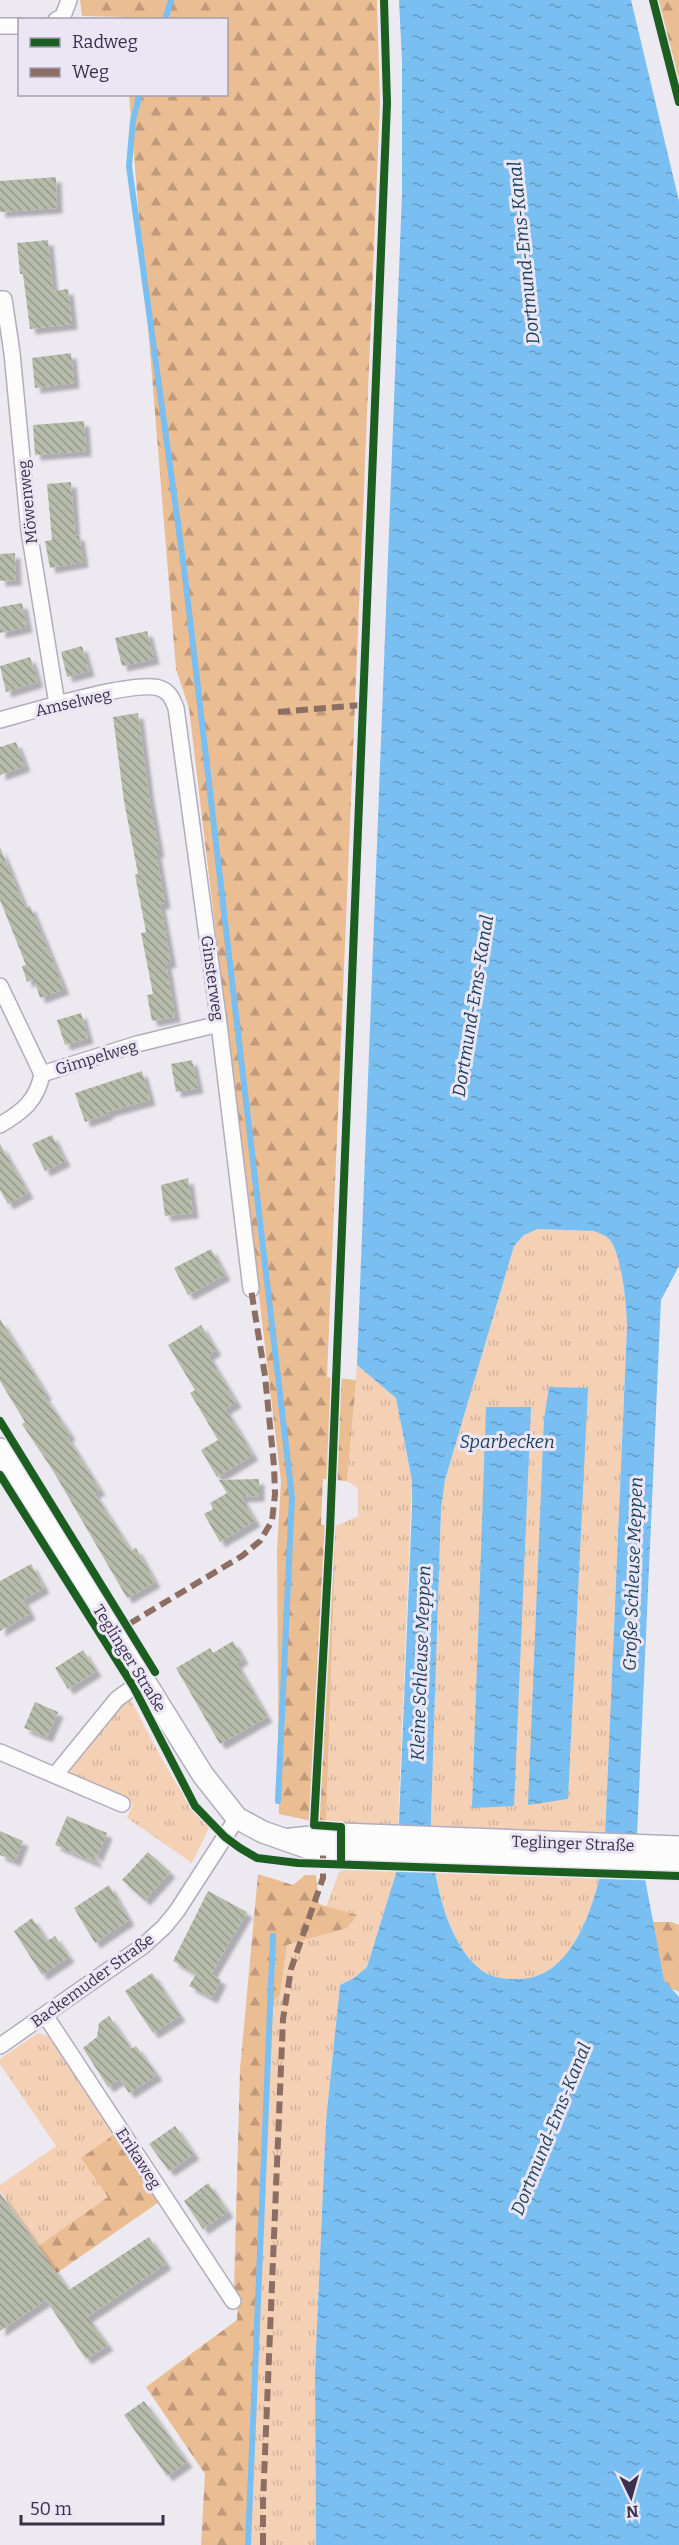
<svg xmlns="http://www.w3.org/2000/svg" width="679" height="2545" font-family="Bitter,serif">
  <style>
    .grass { fill: url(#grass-tufts) }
    .forest { fill: url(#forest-firs) }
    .water { fill: url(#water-ripples); fill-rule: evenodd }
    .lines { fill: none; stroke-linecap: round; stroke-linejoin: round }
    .stream { stroke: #7abff1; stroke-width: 6 }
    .building { fill: url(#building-back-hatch); filter: url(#shadow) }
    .street-casing { stroke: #b3acbc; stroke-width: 18 }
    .secondary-casing { stroke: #b3acbc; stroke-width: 24 }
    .street { stroke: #fcfcfd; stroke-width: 15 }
    .secondary { stroke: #fcfcfd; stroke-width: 21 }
    .quiet { stroke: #8d6e63; stroke-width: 6; stroke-dasharray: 12 6; stroke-linecap: butt }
    .cycleway-casing { stroke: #ebe6f4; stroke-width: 11 }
    .cycleway { stroke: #1b5e20; stroke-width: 8 }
    .labels { text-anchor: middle; stroke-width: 6; stroke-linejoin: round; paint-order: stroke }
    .street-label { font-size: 16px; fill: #3c314d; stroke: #ebe6f4 }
    .water-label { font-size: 18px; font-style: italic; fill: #173f5c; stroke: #ebe6f4 }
  </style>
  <defs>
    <pattern id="grass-tufts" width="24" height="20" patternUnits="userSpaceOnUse" patternTransform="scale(1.5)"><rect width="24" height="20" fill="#f4d1b5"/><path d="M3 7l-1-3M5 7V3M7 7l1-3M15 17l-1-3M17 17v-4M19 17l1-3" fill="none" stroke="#d2b49d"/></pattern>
    <pattern id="forest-firs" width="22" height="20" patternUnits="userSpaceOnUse" patternTransform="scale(1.5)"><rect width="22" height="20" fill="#ebbd93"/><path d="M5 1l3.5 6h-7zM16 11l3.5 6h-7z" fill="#c09a7a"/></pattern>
    <pattern id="water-ripples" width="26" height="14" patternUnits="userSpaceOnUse" patternTransform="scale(1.5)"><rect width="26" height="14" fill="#7abff1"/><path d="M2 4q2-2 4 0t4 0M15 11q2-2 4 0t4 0" fill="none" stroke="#659cc5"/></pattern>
    <pattern id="building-back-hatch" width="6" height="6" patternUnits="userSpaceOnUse" patternTransform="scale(1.5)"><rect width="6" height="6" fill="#b7bcaa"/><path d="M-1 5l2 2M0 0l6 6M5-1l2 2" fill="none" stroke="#96998d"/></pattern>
    <filter id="shadow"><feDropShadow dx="5.5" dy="5.5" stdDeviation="1.5" flood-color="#0004"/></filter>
  </defs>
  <rect width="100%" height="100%" fill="#eceaf0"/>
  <!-- grass -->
  <path class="grass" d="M538 1229 594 1231C599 1233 606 1235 610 1240 622 1255 627 1308 627 1327L604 1860C594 1903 574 1981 516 1979 505 1979 491 1978 481 1970 443 1940 430 1863 431 1818L441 1509 445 1480 514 1246 524 1235Z
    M357 1365 396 1398 412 1482 398 1827 326 1824 336 1526 358 1516V1488L347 1481Z
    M129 1696C153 1742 175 1789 209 1828L192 1863 127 1818 133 1804 71 1777V1769Z
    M398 1845 397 1870 367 1967 354 1978 340 1985 326 2121 315 2372 316 2545H248L269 2006 280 1995 287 1945 346 1928 356 1916 326 1907 339 1872Z
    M38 2033 48 2036 115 2134 108 2197 38 2246 0 2191V2185L56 2146 0 2064V2059Z"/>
  <!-- forest -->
  <path class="forest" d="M80 0H377L380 103 327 1377 356 1380 347 1481 323 1479 321 1525 336 1526 326 1824 279 1814 277 1550 281 1481 189 708 176 669 129 95 226 94V20H122V17L82 16Z
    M658 0H679V82Z
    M258 1874 293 1885 305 1875H316L319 1904 357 1915 347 1928 287 1945 280 1995 269 2006 248 2545H201L205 2474 146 2387 237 2320 238 2298 234 2288 240 2069Z
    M652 1922H672L679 1925V1992L670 1988 664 1980Z
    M115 2134 159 2202 57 2273 38 2246 108 2197 81 2158Z"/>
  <!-- water -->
  <path class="water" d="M399 0H631L679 201V1266L661 1300 637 1836 664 1980 679 1997V2545H316L315 2372 326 2121 340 1985 354 1978 367 1967 397 1870 412 1507V1481L396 1398 357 1365 402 193V61ZM538 1229 593 1231C599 1233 606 1235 610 1240 622 1255 627 1308 627 1327L604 1860C594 1903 574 1981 516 1979 505 1979 491 1978 481 1970 443 1940 430 1864 431 1818L441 1509 445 1480 514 1246 524 1235Z
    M549 1387 588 1388 568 1799 528 1805 544 1419Z
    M486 1407H531L514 1806 472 1808Z"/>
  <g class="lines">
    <!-- stream -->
    <path class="stream" d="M165 20 171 0
      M140 94 133 120 129 166 184 568 292 1497 278 1801
      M248 2545 273 1936"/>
  </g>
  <!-- building -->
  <path class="building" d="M56 177 57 208 0 212V181Z
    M48 240 53 291 68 289 72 324 30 329 23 274H20L17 243Z
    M71 353 74 383 35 388 32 358Z
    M84 421 86 451 35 455 33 425Z
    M71 482 75 536 79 535 83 562 50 568 45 541 52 540 47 484Z
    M15 553 16 580 0 581V554Z
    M22 603 27 627 0 633V607Z
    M147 631 154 659 122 666 115 638Z
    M82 646 89 671 67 677 61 652Z
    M30 657 38 682 6 692 0 666Z
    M138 713 149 797 159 852H156L165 903 160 904 171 962 166 963 175 1017 152 1021 147 995 153 994 141 933 146 932 135 875 138 874 124 801 113 717Z
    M16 742 25 766 0 775V747Z
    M0 847 25 908 30 906 64 989 40 998 34 979 27 982 22 966 26 965 0 900Z
    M81 1013 88 1038 65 1045 57 1020Z
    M192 1060 198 1088 176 1092 171 1064Z
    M142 1071 150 1100 107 1112 108 1114 85 1122 75 1093Z
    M52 1135 65 1161 45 1171 32 1144Z
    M0 1144 28 1193 8 1204 0 1190Z
    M188 1178 193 1213 165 1216 161 1185Z
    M211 1249 225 1275 188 1295 174 1268Z
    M0 1319 46 1394 44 1396 70 1434 67 1437 100 1490 94 1493 131 1551 136 1548 155 1582 127 1598 52 1469 22 1424 25 1422 0 1381Z
    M201 1325 216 1350 208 1355 236 1402 225 1409 253 1455 217 1477 201 1450 218 1440 190 1393 195 1390 168 1345Z
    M259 1479V1496L241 1497 255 1521 220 1542 204 1514 213 1509 210 1503 227 1493 219 1480Z
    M31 1564 44 1588 23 1600 30 1614 0 1631V1581Z
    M233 1641 243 1659 236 1663 267 1717 220 1744 176 1668 210 1648 213 1653Z
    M83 1650 96 1671 68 1689 55 1668Z
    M35 1702 58 1712 47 1737 24 1728Z
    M67 1816 107 1833 97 1857 89 1849 97 1863 55 1845Z
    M0 1831 23 1841 15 1861 0 1855Z
    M148 1852 170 1872 145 1900 122 1880Z
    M109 1885 129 1920 95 1943 74 1908Z
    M208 1891 247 1912 211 1974 221 1980 212 1998 189 1986 196 1974 173 1961Z
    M32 1918 47 1941 55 1936 69 1957 42 1975 14 1931Z
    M152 1973 180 2016 153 2033 125 1991Z
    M109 2016 131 2049 136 2046 157 2075 129 2093 120 2079 108 2087 83 2048 97 2037 99 2023Z
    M175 2126 194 2154 169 2171 149 2144Z
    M208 2183 228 2212 203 2229 184 2201Z
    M0 2193 69 2290 149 2237 166 2264 87 2317 108 2345 86 2359 46 2300 0 2331Z
    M144 2401 187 2462 167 2476 124 2415Z"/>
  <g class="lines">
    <defs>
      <path id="street" d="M56 20 63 16 69 0
        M0 26H20
        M0 299H4L12 353 29 531 57 704
        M0 720C29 712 134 680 159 688 169 691 172 698 176 708L219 1024 251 1289
        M0 986 42 1074
        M42 1074 137 1044 219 1024
        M0 1125C22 1112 37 1101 42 1074
        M0 1752 122 1804
        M55 1775 117 1699 143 1680
        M45 2015 233 2301
        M0 2046 143 1946 164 1927 177 1911 237 1818"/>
      <path id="secondary" d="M0 1449 203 1775 237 1818 263 1832 323 1853 679 1867
        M291 1839 341 1834 679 1847"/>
    </defs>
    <!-- street casing -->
    <use href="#street" class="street-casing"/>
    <!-- secondary casing -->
    <use href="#secondary" class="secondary-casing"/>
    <!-- street -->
    <use href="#street" class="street"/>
    <!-- secondary -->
    <use href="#secondary" class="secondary"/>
    <!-- quiet -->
    <path class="quiet" d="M278 712 362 705
      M114 1633 242 1556 260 1541 272 1521 275 1494 274 1466 265 1376 251 1289
      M263 2545V2502L283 2019 291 1969 323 1878V1853"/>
    <defs>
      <path id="cycleway" d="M653 0 679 102
        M0 1421 155 1672
        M0 1475 133 1686 195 1806 225 1837 240 1848 257 1858 298 1863 679 1876
        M341 1864V1827L314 1825 330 1530 387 103 384 0"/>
    </defs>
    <!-- cycleway casing -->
    <use href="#cycleway" class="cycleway-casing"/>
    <!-- cycleway -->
    <use href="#cycleway" class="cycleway"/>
  </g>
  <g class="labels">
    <!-- street labels -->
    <g class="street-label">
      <text transform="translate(27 502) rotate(-96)" y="6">Möwenweg</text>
      <text transform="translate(73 702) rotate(-13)" y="6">Amselweg</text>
      <text transform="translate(213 978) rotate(82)" y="6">Ginsterweg</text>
      <text transform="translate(96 1057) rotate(-17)" y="6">Gimpelweg</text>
      <text transform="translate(130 1658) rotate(58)" y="6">Teglinger Straße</text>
      <text transform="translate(573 1843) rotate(2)" y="6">Teglinger Straße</text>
      <text transform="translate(92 1980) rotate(-36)" y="6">Backemuder Straße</text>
      <text transform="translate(139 2158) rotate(57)" y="6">Erikaweg</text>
    </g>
    <!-- water labels -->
    <g class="water-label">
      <text transform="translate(524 253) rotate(-96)" y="6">Dortmund-Ems-Kanal</text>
      <text transform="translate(473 1006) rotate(-81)" y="6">Dortmund-Ems-Kanal</text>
      <text x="507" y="1448">Sparbecken</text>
      <text transform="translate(633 1574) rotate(-88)" y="6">Große Schleuse Meppen</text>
      <text transform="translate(421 1663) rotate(-88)" y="6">Kleine Schleuse Meppen</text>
      <text transform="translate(551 2129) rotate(-68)" y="6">Dortmund-Ems-Kanal</text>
    </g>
  </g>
  <!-- legend -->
  <rect x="18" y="18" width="210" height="78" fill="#ebe6f4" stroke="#a59eb1" stroke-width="1.5"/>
  <rect x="30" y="38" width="30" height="9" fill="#1b5e20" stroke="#a59eb1" stroke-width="1.5"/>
  <text x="72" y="48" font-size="18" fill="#3c314d">Radweg</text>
  <rect x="30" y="68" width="30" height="9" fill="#8d6e63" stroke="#a59eb1" stroke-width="1.5"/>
  <text x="72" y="78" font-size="18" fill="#3c314d">Weg</text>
  <!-- north arrow -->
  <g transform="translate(631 2497) rotate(175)" stroke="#ebe6f4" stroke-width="4.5" paint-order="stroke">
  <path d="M0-4.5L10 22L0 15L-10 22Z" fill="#3c314d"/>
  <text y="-9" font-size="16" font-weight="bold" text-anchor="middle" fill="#3c314d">N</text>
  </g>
  <!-- scale -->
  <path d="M21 2515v9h142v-9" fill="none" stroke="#3c314d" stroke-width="3"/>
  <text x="30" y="2515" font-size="18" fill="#3c314d" stroke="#ebe6f4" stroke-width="4.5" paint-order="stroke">50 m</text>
</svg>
